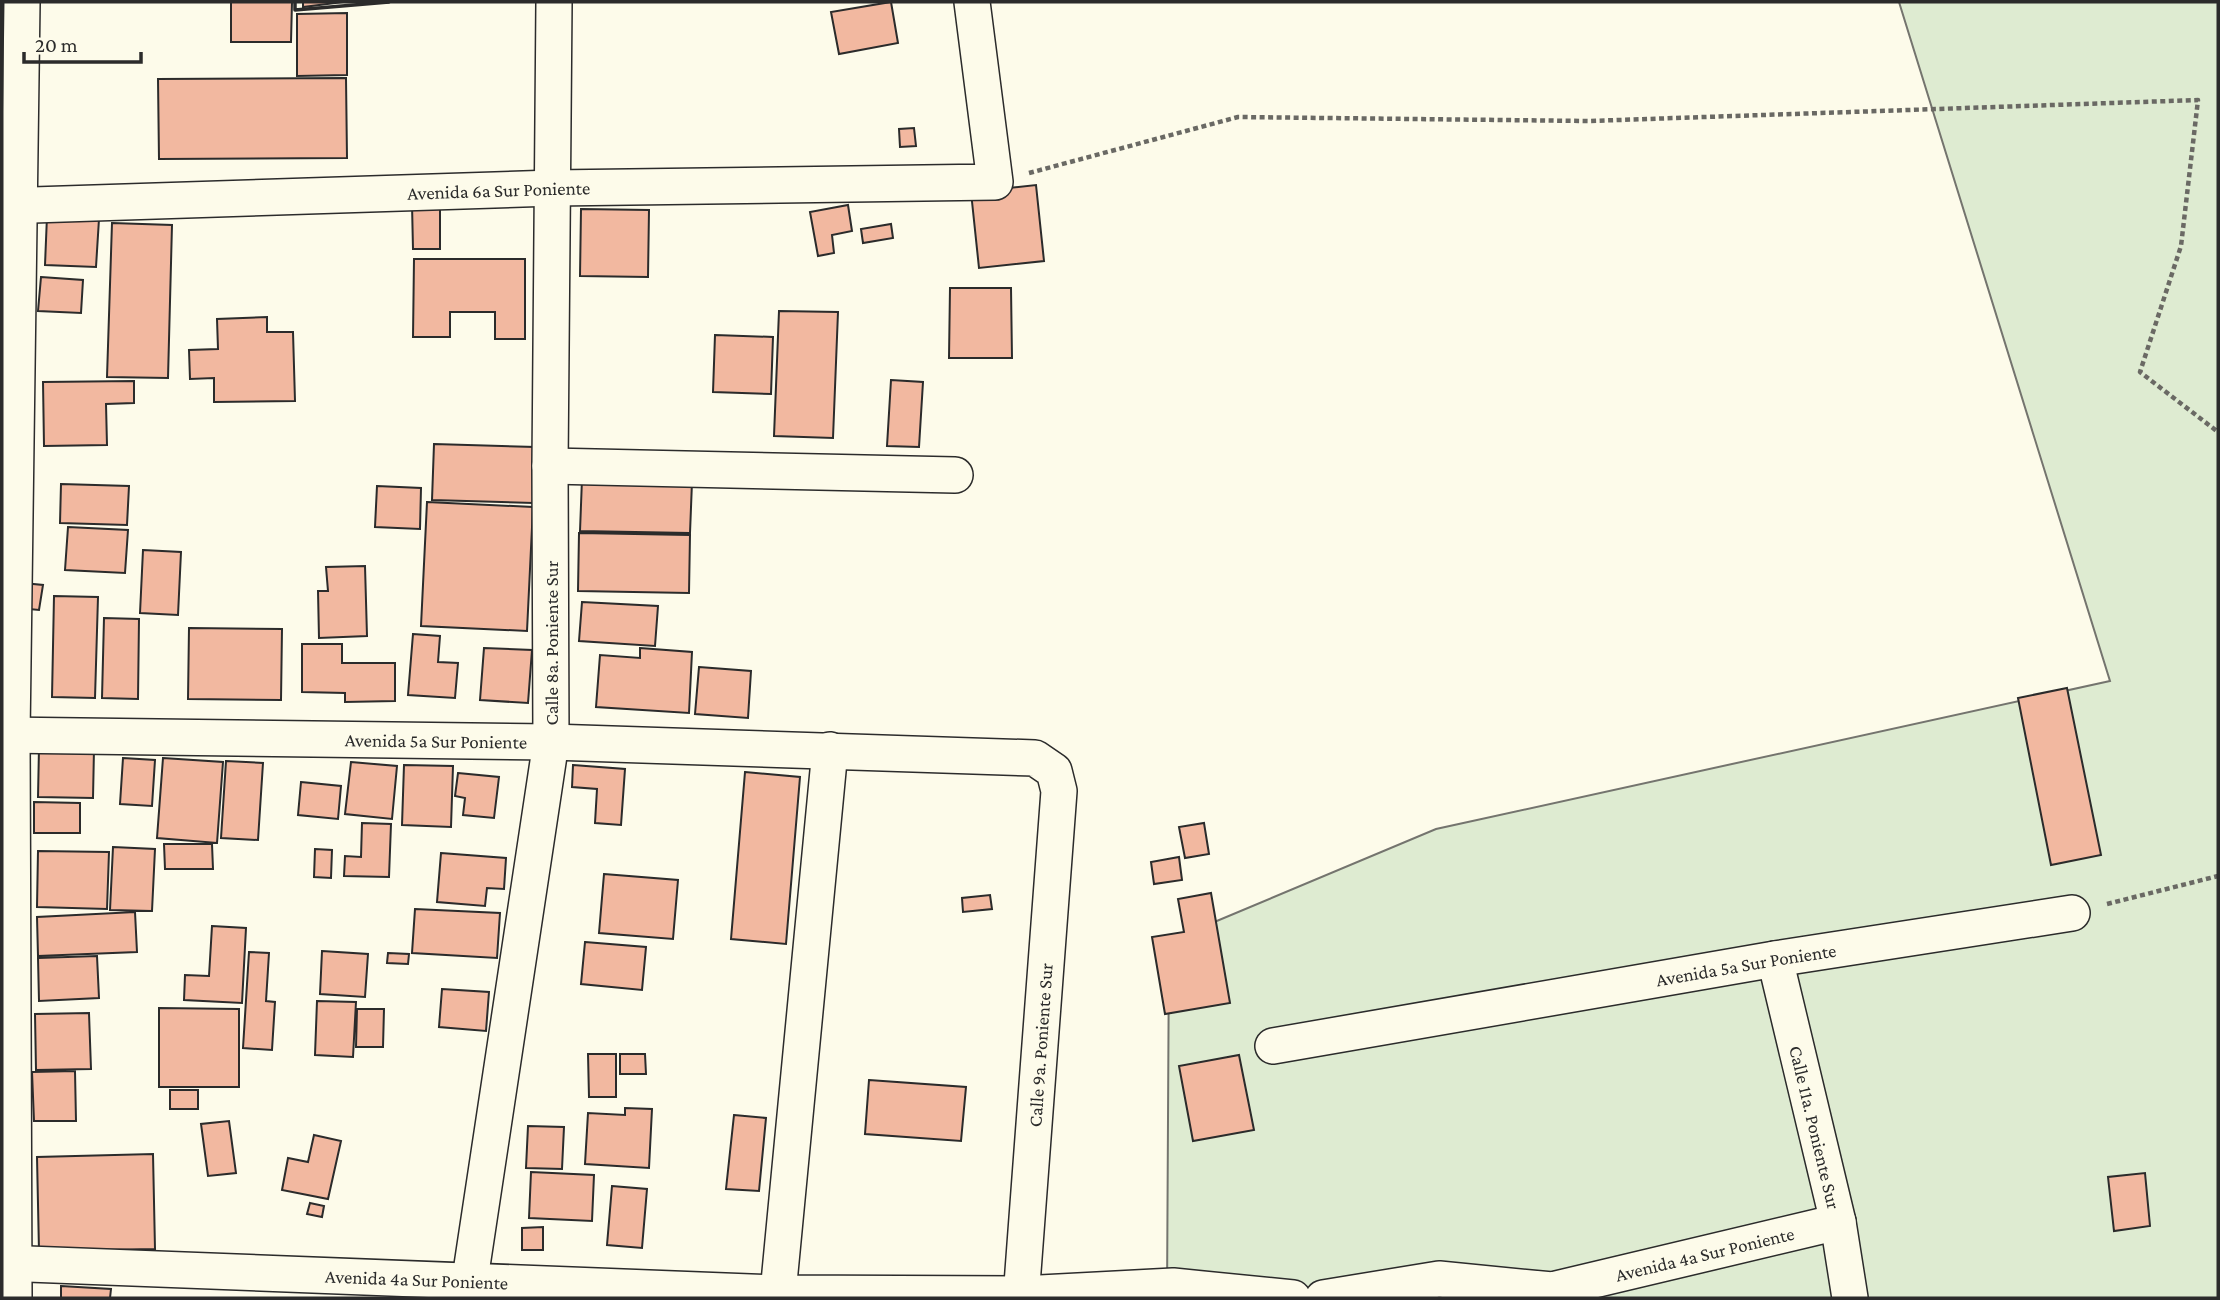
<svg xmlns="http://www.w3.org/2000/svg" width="2220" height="1300" font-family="'Crimson Pro',serif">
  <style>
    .green { fill: #deebd1; stroke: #74746e; stroke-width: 2 }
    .building { fill: #f2b8a0; stroke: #2b2b2b; stroke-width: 2 }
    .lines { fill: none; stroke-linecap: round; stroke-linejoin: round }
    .street-casing { stroke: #2b2b2b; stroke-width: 38 }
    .path { stroke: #6a6964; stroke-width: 4.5; stroke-dasharray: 5 3.5; stroke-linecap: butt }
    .street { stroke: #fdfbea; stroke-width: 35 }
    .wall { stroke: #2b2b2b; stroke-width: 3.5 }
    .labels { text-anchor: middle; stroke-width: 5; stroke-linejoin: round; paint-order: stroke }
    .street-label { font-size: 19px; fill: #2b2b2b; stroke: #fdfbea }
  </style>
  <rect width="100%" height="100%" fill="#fdfbea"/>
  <!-- green -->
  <path class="green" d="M1899 2H2218V1298H1167L1169 941 1436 829 2110 681Z"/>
  <!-- building -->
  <path class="building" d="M231 2H292L291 42H231Z
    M303 2H343L303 7Z
    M891 2 898 43 839 54 831 12Z
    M347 13V75L297 76V14Z
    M346 78 347 158 159 159 158 79Z
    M914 128 916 146 900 147 899 129Z
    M1036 185 1044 261 979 268 971 192Z
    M412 204H440V249H413Z
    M848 205 852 231 832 235 834 253 818 256 810 212Z
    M581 209 649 210 648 277 580 276Z
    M47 216 99 219 96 267 45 265Z
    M112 223 172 225 168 378 107 377Z
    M891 224 893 238 863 243 861 229Z
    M414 259H525V339H495V312H450V337H413Z
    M41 277 83 280 81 313 38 311Z
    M950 288H1011L1012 358H949Z
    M779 311 838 312 833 438 774 436Z
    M267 317V332H293L295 401 214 402V378L190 379 189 350 218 349 217 319Z
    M715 335 773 337 771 394 713 392Z
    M891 380 923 382 919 447 887 446Z
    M134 381V403L106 404 107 445 44 446 43 382Z
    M434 444 535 447 533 503 432 500Z
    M582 479 692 482 690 533 580 531Z
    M61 484 129 486 127 525 60 523Z
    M377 486 421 488 420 529 375 527Z
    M427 502 533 507 527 631 421 626Z
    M68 527 128 530 125 573 65 570Z
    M579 533 690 535 689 593 578 591Z
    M143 550 181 552 178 615 140 613Z
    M365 566 367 636 319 638 318 591H328L326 567Z
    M23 583 43 585 39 610 19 608Z
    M54 596 98 597 95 698 52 697Z
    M582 602 658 606 655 646 579 641Z
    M104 618 139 619 138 699 102 698Z
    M189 628 282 629 281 700 188 699Z
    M413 634 440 636 438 662 458 663 455 698 408 695Z
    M302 644H342V663H395V701L345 702V693L302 692Z
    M484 648 532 650 528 703 480 700Z
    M640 648 692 652 689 713 596 707 600 655 640 658Z
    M699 667 751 671 748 718 695 714Z
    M2067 688 2101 855 2051 865 2018 698Z
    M39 748 94 749 93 798 38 797Z
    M123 758 155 760 152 806 120 804Z
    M163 758 223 762 217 843 157 838Z
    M226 761 263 763 258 840 221 838Z
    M351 762 397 766 392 819 345 814Z
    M404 765 453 766 451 827 402 825Z
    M573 765 625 769 621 825 595 823 597 789 572 787Z
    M745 772 800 777 786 944 731 939Z
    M458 773 499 777 494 818 463 815 465 798 455 796Z
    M301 782 341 786 338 819 298 815Z
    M34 802 80 803V833H34Z
    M362 823 391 824 389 877 344 876 345 856 361 857Z
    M1204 823 1209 854 1185 858 1179 827Z
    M164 844H212L213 869H165Z
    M113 847 155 849 152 911 110 910Z
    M315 849 332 850 331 878 314 877Z
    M38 851 109 852 107 909 37 907Z
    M441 853 506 858 504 889 487 888 485 906 437 902Z
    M1179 857 1182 880 1154 884 1151 862Z
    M604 874 678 880 673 939 599 933Z
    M1211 893 1230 1003 1165 1014 1152 937 1184 932 1178 899Z
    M990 895 992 909 963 912 962 898Z
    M415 909 500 913 497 958 412 953Z
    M135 912 137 952 38 956 37 917Z
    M212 926 246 928 242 1003 184 1000 185 975 209 976Z
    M585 942 646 947 642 990 581 984Z
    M322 951 368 954 365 997 320 994Z
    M249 952 269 953 266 1001 275 1002 272 1050 243 1048Z
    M388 953 409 954 408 964 387 963Z
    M97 956 99 998 39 1001 38 958Z
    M442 989 489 992 486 1031 439 1027Z
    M317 1001 356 1002 353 1057 315 1055Z
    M159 1008 239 1009V1087H159Z
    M357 1009H384L383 1047H356Z
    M89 1013 91 1069 36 1070 35 1014Z
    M588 1054H616V1097H589Z
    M620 1054H645L646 1074H620Z
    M1239 1055 1254 1130 1193 1141 1179 1066Z
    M75 1071 76 1121H34L32 1072Z
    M869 1080 966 1087 961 1141 865 1134Z
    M170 1090H198V1109H170Z
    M625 1108 652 1109 649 1168 585 1164 588 1113 625 1115Z
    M734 1115 766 1118 759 1191 726 1189Z
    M229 1121 236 1173 208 1176 201 1124Z
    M528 1126 564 1127 562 1169 526 1168Z
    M314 1135 341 1141 328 1199 282 1190 288 1158 308 1162Z
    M153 1154 155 1249 39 1251 37 1157Z
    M531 1172 594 1175 592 1221 529 1218Z
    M2145 1173 2150 1226 2114 1231 2108 1177Z
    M612 1186 647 1189 642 1248 607 1245Z
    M310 1203 324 1206 322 1217 307 1214Z
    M543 1227V1250H522V1228Z
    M61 1286 111 1289 110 1298H61Z"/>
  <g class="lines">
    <defs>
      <g id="street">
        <path id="s1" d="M2 206 553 188 995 182 972 2"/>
        <path d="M550 466 955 475"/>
        <path id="s2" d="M2 735 551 742 1035 758 1054 771 1059 791 1021 1298"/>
        <path id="s3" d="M1775 959 1838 1222 1850 1298"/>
        <path id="s4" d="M1273 1046 1775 959 2072 913"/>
        <path id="s5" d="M2 1263 778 1293 1021 1294 1173 1286 1293 1298"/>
        <path d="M470 1279 551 742 550 466 554 2"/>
        <path d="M778 1293 830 750"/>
        <path d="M14 1298 12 735 22 2"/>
        <path id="s6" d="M1323 1298 1439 1279 1552 1290 1838 1222"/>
      </g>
    </defs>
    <!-- street casing -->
    <use href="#street" class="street-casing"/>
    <!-- path -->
    <path class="path" d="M1029 173 1238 117 1589 121 2198 100 2181 246 2140 372 2218 432
      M2107 904 2218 876"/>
    <!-- street -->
    <use href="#street" class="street"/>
    <!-- wall -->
    <path class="wall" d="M295 2V10L389 2"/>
  </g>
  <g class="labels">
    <!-- street labels -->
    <g class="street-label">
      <text dy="7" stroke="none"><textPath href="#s1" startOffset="497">Avenida 6a Sur Poniente</textPath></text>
      <text transform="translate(551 643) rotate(-90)" y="7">Calle 8a. Poniente Sur</text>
      <text dy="7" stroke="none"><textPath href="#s2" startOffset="434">Avenida 5a Sur Poniente</textPath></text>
      <text dy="7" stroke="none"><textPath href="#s4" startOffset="480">Avenida 5a Sur Poniente</textPath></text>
      <text transform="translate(1040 1045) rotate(-86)" y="7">Calle 9a. Poniente Sur</text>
      <text dy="7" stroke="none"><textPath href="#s3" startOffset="173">Calle 11a. Poniente Sur</textPath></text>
      <text dy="7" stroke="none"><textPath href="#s6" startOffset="388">Avenida 4a Sur Poniente</textPath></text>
      <text dy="7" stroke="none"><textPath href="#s5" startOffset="415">Avenida 4a Sur Poniente</textPath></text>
    </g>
  </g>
  <!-- border -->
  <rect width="2220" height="1300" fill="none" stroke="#2b2b2b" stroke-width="7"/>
  <!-- scale -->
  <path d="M24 52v10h117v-10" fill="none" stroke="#2b2b2b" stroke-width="3.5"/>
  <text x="35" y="52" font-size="21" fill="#2b2b2b" stroke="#fdfbea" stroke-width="5" paint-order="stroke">20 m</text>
</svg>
